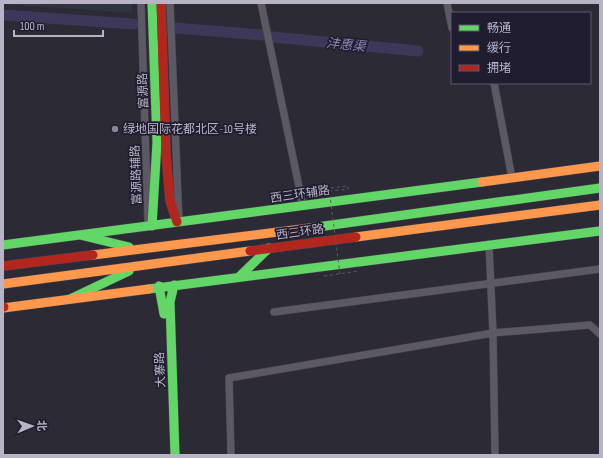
<svg xmlns="http://www.w3.org/2000/svg" width="603" height="458" font-family="'Sofia Sans Condensed','Noto Sans SC',sans-serif">
  <style>
    .green { fill: #2e3441 }
    .lines { fill: none; stroke-linecap: round; stroke-linejoin: round }
    .river { stroke: #3d375a; stroke-width: 11 }
    .street-casing { stroke: #48464f; stroke-width: 8 }
    .fast-casing { stroke: #48464f; stroke-width: 10 }
    .slow-casing { stroke: #48464f; stroke-width: 10 }
    .jam-casing { stroke: #48464f; stroke-width: 10 }
    .path { stroke: #5b5a62; stroke-width: 1; stroke-dasharray: 3 3; stroke-linecap: butt }
    .street { stroke: #5c5964; stroke-width: 7 }
    .fast { stroke: #63d668; stroke-width: 9 }
    .slow { stroke: #ff974d; stroke-width: 9 }
    .jam { stroke: #b3261e; stroke-width: 9 }
    .path-bridge { stroke: #5b5a62; stroke-width: 1; stroke-dasharray: 3 3; stroke-linecap: butt }
    .poi-dot { fill: #878493; stroke: #211d30; stroke-width: 1.5 }
    .labels { text-anchor: middle; stroke-width: 3.5; stroke-linejoin: round; paint-order: stroke }
    .street-label { font-size: 12px; fill: #b8b4c6; stroke: #211d30 }
    .poi-label { font-size: 12px; fill: #b8b4c6; stroke: #211d30; text-anchor: start }
    .water-label { font-size: 13px; font-style: italic; fill: #8d85b1; stroke: #211d30 }
  </style>
  <rect width="100%" height="100%" fill="#2c2a35"/>
  <!-- green -->
  <path class="green" d="M3 3H132V13L3 4Z"/>
  <g class="lines">
    <!-- river -->
    <path class="river" d="M3 15 133 24
      M175 28 263 35
      M273 37 418 51"/>
    <defs>
      <path id="street" d="M141 3 148 223
        M170 3 179 222
        M261 3 303 206
        M447 3 452 28
        M494 83 512 178
        M489 244 493 333 495 455
        M274 312 600 269
        M231 455 229 378 493 333 590 325 600 334"/>
      <path id="fast" d="M152 3 157 142 152 226
        M310 228 600 188
        M80 235 129 247
        M3 245 482 182
        M240 276 269 248
        M174 285 170 302 175 455
        M159 286 164 314
        M149 289 600 231
        M70 299 129 271"/>
      <path id="slow" d="M482 182 600 166
        M356 237 600 205
        M93 255 310 228
        M3 284 250 251
        M3 308 149 289"/>
      <path id="jam" d="M161 3 166 154 170 201 177 222
        M250 251 356 237
        M3 266 93 255
        M3 307H4"/>
    </defs>
    <!-- street casing -->
    <use href="#street" class="street-casing"/>
    <!-- fast casing -->
    <use href="#fast" class="fast-casing"/>
    <!-- slow casing -->
    <use href="#slow" class="slow-casing"/>
    <!-- jam casing -->
    <use href="#jam" class="jam-casing"/>
    <!-- path -->
    <path class="path" d="M307 191 348 186V189L331 191
      M324 276 359 271"/>
    <!-- street -->
    <use href="#street" class="street"/>
    <!-- fast -->
    <use href="#fast" class="fast"/>
    <!-- slow -->
    <use href="#slow" class="slow"/>
    <!-- jam -->
    <use href="#jam" class="jam"/>
    <!-- path-bridge -->
    <path class="path-bridge" d="M329 188 340 274"/>
  </g>
  <!-- markers -->
  <circle class="poi-dot" cx="115" cy="129" r="4"/>
  <g class="labels">
    <!-- street labels -->
    <g class="street-label">
      <text transform="translate(143 91) rotate(-92)" y="4">富源路</text>
      <text transform="translate(136 175) rotate(-92)" y="4">富源路辅路</text>
      <text transform="translate(300 194) rotate(-8)" y="4">西三环辅路</text>
      <text transform="translate(300 232) rotate(-8)" y="4">西三环路</text>
      <text transform="translate(160 370) rotate(-92)" y="4">大寨路</text>
    </g>
    <!-- poi labels -->
    <g class="poi-label">
      <text x="123" y="133">绿地国际花都北区-10号楼</text>
    </g>
    <!-- water labels -->
    <g class="water-label">
      <text transform="translate(346 44) rotate(6)" y="5">沣惠渠</text>
    </g>
  </g>
  <!-- border -->
  <rect width="603" height="458" fill="none" stroke="#b8b4c6" stroke-width="8"/>
  <!-- legend -->
  <rect x="451" y="12" width="140" height="72" fill="#211d30" stroke="#5d596c"/>
  <rect x="459" y="25" width="20" height="6" fill="#63d668" stroke="#5d596c"/>
  <text x="487" y="32" font-size="12" fill="#b8b4c6">畅通</text>
  <rect x="459" y="45" width="20" height="6" fill="#ff974d" stroke="#5d596c"/>
  <text x="487" y="52" font-size="12" fill="#b8b4c6">缓行</text>
  <rect x="459" y="65" width="20" height="6" fill="#b3261e" stroke="#5d596c"/>
  <text x="487" y="72" font-size="12" fill="#b8b4c6">拥堵</text>
  <!-- north arrow -->
  <g transform="translate(32 426) rotate(88)" stroke="#211d30" stroke-width="3" paint-order="stroke">
  <path d="M0-3L7 15L0 10L-7 15Z" fill="#b8b4c6"/>
  <text y="-6" font-size="11" font-weight="bold" text-anchor="middle" fill="#b8b4c6">北</text>
  </g>
  <!-- scale -->
  <path d="M14 30v6h89v-6" fill="none" stroke="#b8b4c6" stroke-width="2"/>
  <text x="20" y="30" font-size="12" fill="#b8b4c6" stroke="#211d30" stroke-width="3" paint-order="stroke">100 m</text>
</svg>
